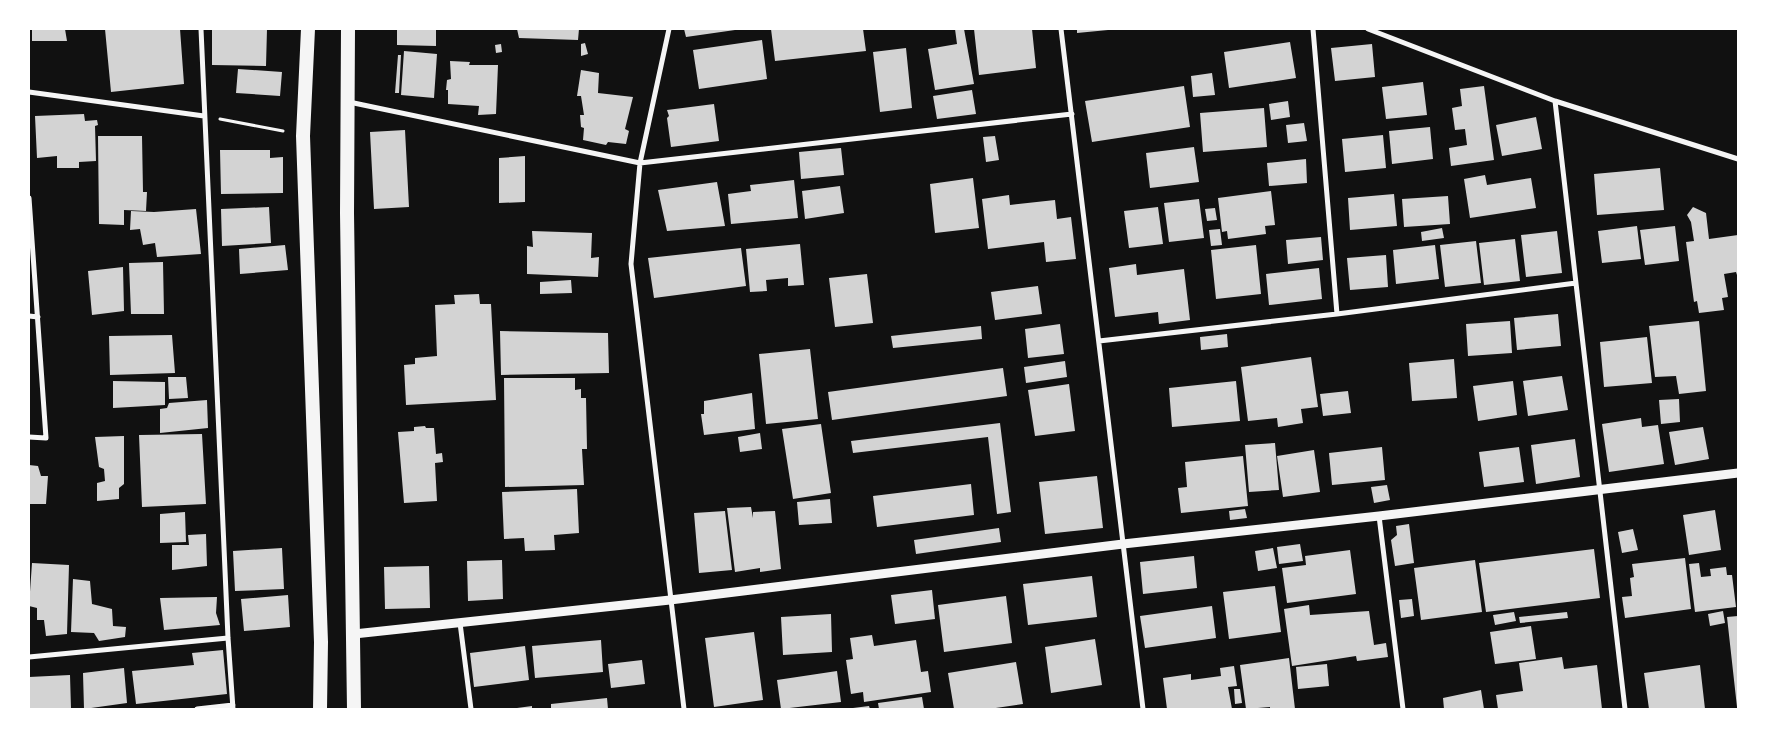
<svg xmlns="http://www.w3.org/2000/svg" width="1767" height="738" font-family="Arial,sans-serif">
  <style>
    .building { fill: #d3d3d3 }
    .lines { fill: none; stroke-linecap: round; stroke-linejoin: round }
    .path { stroke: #f5f5f5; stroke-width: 3 }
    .minor { stroke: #f5f5f5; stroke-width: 5 }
    .tertiary { stroke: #f5f5f5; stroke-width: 9 }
    .trunk { stroke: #f5f5f5; stroke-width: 14 }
  </style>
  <rect width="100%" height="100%" fill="#111"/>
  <!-- building -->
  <path class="building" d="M32 29H65L67 41H32Z
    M105 29H180L184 84 111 92Z
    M212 29H267L266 66 212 65Z
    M397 29H436V46L397 45Z
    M517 29H579L578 40 519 38Z
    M684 29H735V30L686 37Z
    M771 29H863L866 51 775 61Z
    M955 29H964L974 84 935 90 928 49 957 44Z
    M974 29H1032L1036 68 979 75Z
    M1077 29H1108V30L1077 33Z
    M762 40 767 79 699 89 693 50Z
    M1290 42 1296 78 1229 88 1224 52Z
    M585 43 588 54 581 56V44Z
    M501 44 502 52 496 53 495 45Z
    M1372 44 1375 77 1335 81 1331 48Z
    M906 48 912 108 880 112 873 52Z
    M404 51 437 54 434 98 401 95Z
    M398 55H401L399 93H395Z
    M450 61 470 62 469 65H498L496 114 478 115 479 106 448 104V90H446L447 80 451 79Z
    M238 69 282 72 280 96 236 93Z
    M581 70 599 73 598 93 633 97 625 129 629 131 626 144 608 142 606 145 583 140 584 128 581 127 580 115H584L581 96H577Z
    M1212 73 1215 95 1193 97 1191 76Z
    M1423 82 1427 115 1386 119 1382 87Z
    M1184 86 1190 127 1092 142 1085 101Z
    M1484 86 1494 160 1451 166 1449 148 1467 145 1465 129 1455 130 1452 108 1462 106 1460 89Z
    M972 90 976 114 937 119 933 96Z
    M1288 101 1290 117 1271 120 1269 104Z
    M714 104 719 141 671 147 667 118 669 116 667 110Z
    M1264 108 1267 147 1203 152 1200 113Z
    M84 114 85 121 97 120 98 125 95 126 96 161 79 162V168H57V156L37 158 35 116Z
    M1536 117 1542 149 1502 156 1496 125Z
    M1304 123 1307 141 1288 143 1286 125Z
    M1430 127 1433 159 1392 164 1389 131Z
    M405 130 409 207 374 209 370 132Z
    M1383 135 1386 168 1345 172 1342 139Z
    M98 136H142L143 192H147L146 211 124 210V225L99 224Z
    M995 136 999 160 986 162 983 137Z
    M1194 147 1199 182 1150 188 1146 153Z
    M841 148 844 175 801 179 799 152Z
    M220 150H270V158L283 157V193L221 194Z
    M525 156V202L499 203V158Z
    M1306 159 1307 183 1269 186 1267 163Z
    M1660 168 1664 210 1597 215 1594 174Z
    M1485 175 1487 185 1531 178 1536 208 1470 218 1464 179Z
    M973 178 979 228 935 233 930 184Z
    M794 180 798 218 731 224 728 194 751 191 750 185Z
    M717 182 725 226 667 231 658 190Z
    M840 186 844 213 805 219 802 191Z
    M1271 191 1275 225 1265 226 1266 234 1228 239 1227 231 1222 232 1218 198Z
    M1394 194 1397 226 1350 230 1348 198Z
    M1009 195 1010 205 1055 200 1057 219 1071 217 1076 259 1046 262 1044 242 988 249 982 199Z
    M1448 196 1450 224 1404 227 1402 199Z
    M1199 199 1204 238 1169 242 1164 203Z
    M269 207 271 243 222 246 221 209Z
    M1158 207 1163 244 1129 248 1124 211Z
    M1693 207 1706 213 1709 239 1738 235V278L1736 272 1724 274 1728 297 1722 298 1724 310 1699 313 1697 301 1694 302 1686 242 1694 241 1691 222 1687 215Z
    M1215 208 1217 220 1207 221 1205 209Z
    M196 209 201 254 157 257 155 243 143 245 140 229 130 230 131 211 154 212Z
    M1637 226 1641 259 1602 263 1598 231Z
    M1675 226 1679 261 1645 265 1640 230Z
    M1442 228 1444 238 1422 241 1421 232Z
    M1220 229 1222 245 1211 246 1209 230Z
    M532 231 592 233 591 258 599 257 598 277 527 274V246L533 247Z
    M1557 231 1562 273 1526 277 1521 235Z
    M1321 237 1323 260 1288 264 1286 240Z
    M1515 239 1520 281 1484 285 1479 243Z
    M1476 241 1481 283 1445 287 1440 245Z
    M800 244 804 285 788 286V278L766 280 767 291 750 292 746 249Z
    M285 245 288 270 240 274 239 249Z
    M1256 245 1261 294 1216 299 1211 250Z
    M1435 245 1439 279 1396 284 1393 250Z
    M741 248 746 286 654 298 648 258Z
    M1386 255 1388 287 1350 290 1347 258Z
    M163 262 164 314H131L129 263Z
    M1136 264 1137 275 1184 269 1190 320 1159 324 1158 312 1115 317 1109 268Z
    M123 267 124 311 92 315 88 271Z
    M1319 268 1322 299 1269 305 1266 274Z
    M867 274 873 323 835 327 829 278Z
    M571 280 572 293 540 294V282Z
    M1038 286 1042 314 995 320 991 292Z
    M479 294 480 304H491L496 400 406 405 404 365 415 364V358L437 356 435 305 455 304 454 295Z
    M1558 314 1561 346 1517 350 1514 318Z
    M1510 321 1512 353 1468 356 1466 324Z
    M1699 321 1706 391 1679 394 1676 376 1655 377 1649 326Z
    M1060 324 1064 354 1028 358 1025 329Z
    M981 326 982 339 893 348 891 336Z
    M500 331 608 333 609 373 501 375Z
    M1227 334 1228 347 1201 350 1200 337Z
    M172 335 175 373 110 375 109 336Z
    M1647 337 1652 383 1604 387 1600 342Z
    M810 349 818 419 766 424 759 354Z
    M1311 357 1318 407 1301 409 1303 423 1278 427 1277 418 1248 421 1241 367Z
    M1454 359 1457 398 1412 401 1409 363Z
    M1065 361 1067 377 1026 383 1024 367Z
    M1003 368 1007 396 832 420 828 392Z
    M1562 376 1568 410 1528 416 1523 381Z
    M168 377H186L188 398 169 399Z
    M504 378H575V390L581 389V398H586L587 449H582L584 485 505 487Z
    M113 381 165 382V405L113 408Z
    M1236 381 1240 421 1172 427 1169 388Z
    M1513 381 1517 415 1478 421 1473 386Z
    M1069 384 1075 431 1035 436 1028 390Z
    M1348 391 1351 413 1323 416 1320 394Z
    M752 393 755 429 704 435 701 414H704V401Z
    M1679 399 1680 422 1661 424 1659 400Z
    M207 400 208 428 160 433V409L167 408 169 403Z
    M1641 418 1642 427 1658 425 1664 464 1609 472 1602 424Z
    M1000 423 1011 512 997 514 988 437 853 453 851 441Z
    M821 424 831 493 793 499 782 429Z
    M425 426 426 428H434L436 454 442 453 443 462 435 463 437 501 404 503 398 432 414 431V427Z
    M1703 427 1709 459 1675 465 1669 432Z
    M760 433 762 449 740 452 738 437Z
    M202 434 206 504 142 507 139 435Z
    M124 436V484L119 488V499L97 501V483L105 481 104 469 99 467 95 437Z
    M1575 439 1580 477 1536 484 1531 445Z
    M1275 443 1279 490 1249 492 1245 445Z
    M1382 447 1385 480 1332 485 1329 453Z
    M1519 447 1524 482 1484 487 1479 452Z
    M1314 450 1320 492 1283 497 1277 456Z
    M1243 456 1248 506 1181 513 1178 488 1187 487 1185 462Z
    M29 465 38 466 41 476H48L46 504H29Z
    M1097 476 1103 528 1045 534 1039 482Z
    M971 484 974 515 877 527 873 496Z
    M1387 485 1390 500 1374 503 1371 487Z
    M577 489 579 533 554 535 555 550 525 551 524 538 504 539 502 492Z
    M830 499 832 523 799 525 797 502Z
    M751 507 753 518V512L775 511 781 569 760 572V568L735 572 727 508Z
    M1245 509 1247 518 1230 520 1229 511Z
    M1715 510 1721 550 1689 555 1683 515Z
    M725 511 732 570 699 573 694 513Z
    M185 512 186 542 160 543V514Z
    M1409 524 1414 563 1395 566 1391 540 1397 535 1396 526Z
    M999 528 1001 542 916 554 914 540Z
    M1633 529 1638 550 1622 553 1618 532Z
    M206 534 207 566 172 570V545H189L188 535Z
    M1300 544 1303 561 1279 564 1277 547Z
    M282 548 284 589 235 591 233 551Z
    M1273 548 1277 568 1258 571 1255 551Z
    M1594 549 1600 598 1486 612 1479 563Z
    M1350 550 1356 594 1287 603 1282 568 1306 565 1305 556Z
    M1194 556 1197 588 1143 594 1140 562Z
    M1685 558 1691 609 1625 618 1622 597 1632 596 1630 578 1634 577 1632 564Z
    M502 560 503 599 468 601 467 561Z
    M1475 560 1482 612 1421 620 1414 568Z
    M32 563 69 565 67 634 46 636 44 620H37V608L29 606Z
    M1699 563 1701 577 1711 576 1710 569 1726 567 1727 575H1732L1736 607 1695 612 1689 564Z
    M429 566 430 608 385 609 384 567Z
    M1092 576 1097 617 1028 625 1023 584Z
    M73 579 90 581 92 604 112 609 113 626 126 627 125 637 99 641 94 633 71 632Z
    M1275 586 1281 632 1229 639 1223 592Z
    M932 590 935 619 895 624 891 595Z
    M288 595 290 627 244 631 241 599Z
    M1006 596 1012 643 944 652 938 605Z
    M217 597 216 613 220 625 164 630 160 598Z
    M1412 599 1414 616 1401 618 1399 600Z
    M1309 605 1310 615 1369 611 1374 645 1386 643 1388 657 1357 661 1356 656 1292 666 1284 609Z
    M1212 606 1216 638 1145 648 1140 616Z
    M1723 611 1725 623 1710 626 1708 614Z
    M1514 612 1516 621 1495 625 1493 615Z
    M1567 612 1568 618 1520 623 1519 617Z
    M831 614 832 652 783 655 781 617Z
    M1738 616V707H1737L1727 617Z
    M1531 626 1536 659 1495 664 1490 632Z
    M754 632 763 700 714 707 705 638Z
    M872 635 874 646 916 640 921 672 928 671 931 692 864 702 863 692 851 694 846 660 853 659 850 638Z
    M1095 639 1102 685 1051 693 1045 647Z
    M601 640 603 672 535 678 532 646Z
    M525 646 529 680 474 687 470 653Z
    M223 650 227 694 136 704 132 671 194 665 192 653Z
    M1562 657 1564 669 1597 665 1602 709H1498L1496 695 1523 691 1519 663Z
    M1289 658 1295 709H1270V707L1246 709 1240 665Z
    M642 660 645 684 611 688 608 664Z
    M1016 662 1023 704 989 709H954L948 673Z
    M1327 664 1329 686 1298 689 1296 667Z
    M1700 665 1705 709H1649L1644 673Z
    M1234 666 1237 686 1228 687 1232 709H1167L1163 678 1191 674V680L1221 676 1220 668Z
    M124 668 127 703 84 709 83 673Z
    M837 671 841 702 781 709 777 680Z
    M70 675 71 709H29V677Z
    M1234 689H1240L1242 703 1235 704Z
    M1481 690 1484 709H1444L1443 698Z
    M922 697 924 709H879L878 703Z
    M607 698 608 709H551V704Z
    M532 706V709H517V708Z
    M869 706 870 709H853V708Z"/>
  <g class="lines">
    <!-- path -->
    <path class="path" d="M220 119 283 131"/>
    <!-- minor -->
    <path class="minor" d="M201 29 228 638 233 709
      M669 29 640 163 631 264 684 709
      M1061 29 1143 709
      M1313 29 1337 314
      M1368 29 1555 101 1738 159
      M29 92 204 116
      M1555 101 1625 709
      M349 102 640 163 1072 114
      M29 198 46 438 29 437
      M29 316 38 317
      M1099 341 1337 314 1576 283
      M1379 516 1403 709
      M460 623 471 709
      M29 657 228 638
      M197 709 233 705"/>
    <!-- tertiary -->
    <path class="tertiary" d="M354 634 670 600 1123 544 1379 516 1738 473"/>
    <!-- trunk -->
    <path class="trunk" d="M308 29 303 136 321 642 320 709
      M348 29 347 213 354 709"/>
  </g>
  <!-- border -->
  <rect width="1767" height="738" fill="none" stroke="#ffffff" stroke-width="60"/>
</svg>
